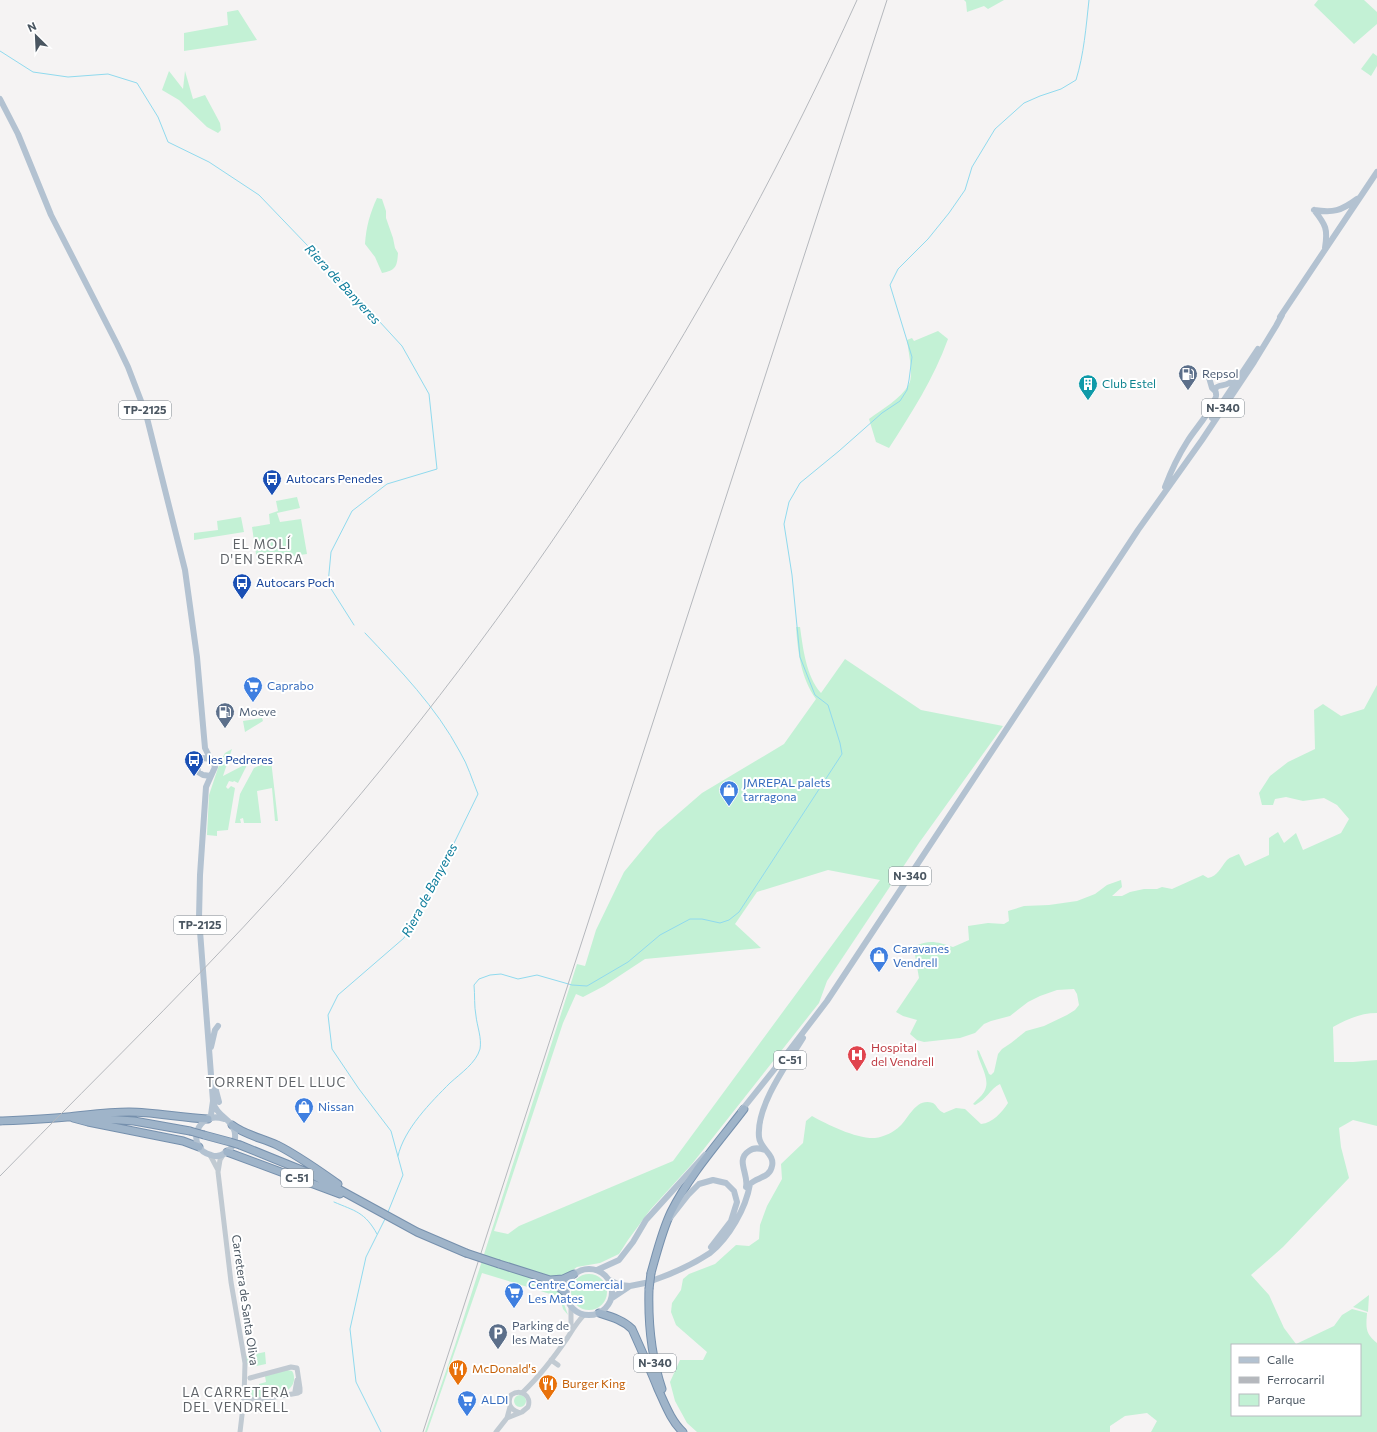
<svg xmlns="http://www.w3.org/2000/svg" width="1377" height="1432" font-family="Commissioner,sans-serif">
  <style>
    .green { fill: #c3f1d5; fill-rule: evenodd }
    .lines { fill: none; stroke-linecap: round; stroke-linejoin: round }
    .stream { stroke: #90daee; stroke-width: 1 }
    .trunk-casing { stroke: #7690ad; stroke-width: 9 }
    .tertiary { stroke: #c1cad2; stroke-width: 5 }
    .primary { stroke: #b3c2d1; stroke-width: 6 }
    .trunk { stroke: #9fb4c9; stroke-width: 7 }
    .rail { stroke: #b5b8bd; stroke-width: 1 }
    .trunk-bridge-casing { stroke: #7690ad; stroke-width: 9; stroke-linecap: butt }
    .trunk-bridge { stroke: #9fb4c9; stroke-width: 7 }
    .labels { text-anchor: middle; stroke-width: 4; stroke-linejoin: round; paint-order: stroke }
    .shield { fill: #fff; stroke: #808990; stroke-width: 1 }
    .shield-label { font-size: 11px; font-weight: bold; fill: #4a5661 }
    .service-label { font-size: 12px; fill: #4e5e75; stroke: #fff; text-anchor: start }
    .culture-label { font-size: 12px; fill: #0d838f; stroke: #fff; text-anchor: start }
    .transit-label { font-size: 12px; fill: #164399; stroke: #fff; text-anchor: start }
    .shop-label { font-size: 12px; fill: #366cbe; stroke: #fff; text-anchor: start }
    .health-label { font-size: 12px; fill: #be3a42; stroke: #fff; text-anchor: start }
    .street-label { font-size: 12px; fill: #4a5661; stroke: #fff }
    .food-label { font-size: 12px; fill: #c56008; stroke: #fff; text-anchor: start }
    .water-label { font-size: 13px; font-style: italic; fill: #0c7c9b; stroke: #fff }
    .neighbourhood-label { font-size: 13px; letter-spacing: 1px; fill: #5f6368; stroke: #fff }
  </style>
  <rect width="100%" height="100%" fill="#f5f3f3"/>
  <!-- green -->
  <path class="green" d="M964 0H1004L988 9 984 6 967 12 966 2Z
    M1318 0H1364L1377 12V24L1354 44 1314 5Z
    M238 10 257 40 184 51V33L228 25 227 12Z
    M1373 53 1377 56V66L1371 76 1361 69Z
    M169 71 183 89 185 71 193 99 205 95 220 123 221 130 218 133 207 127 179 100 162 90Z
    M377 198 382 199 386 211V218L393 238 395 248 398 253C397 267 396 270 382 273L375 257 365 244C366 227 370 213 377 198Z
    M938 331 948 339C934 378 911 414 889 448L876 442 869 419C882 409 901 399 909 384 914 375 908 350 907 340L912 338 914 341Z
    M297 497 300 508 277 513 280 522 301 519 307 554 257 561 252 527 270 524 269 514 278 511 276 501Z
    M241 517 244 532 194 540V533L218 530 217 521Z
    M796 627H800C803 648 806 676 821 693L845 659 921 710 1003 726 919 843 827 981 819 1003 692 1164 650 1210 628 1240 619 1254 600 1263 577 1267 570 1272 561 1283 564 1304 568 1315 563 1309 560 1297 482 1273 427 1432H425L455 1345 577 964 585 966 596 930 624 872 657 832 702 793 784 744 816 699C801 678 798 653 796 627ZM828 870 880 880 673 1161 519 1226 508 1234 494 1231 563 1023 576 994 583 997 604 986 645 959 761 948 735 924 757 892Z
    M1377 685V1013C1361 1013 1347 1019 1333 1027L1334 1062H1353L1377 1060V1126L1353 1120 1339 1128 1341 1147 1349 1178 1283 1247 1251 1275 1269 1295 1284 1328 1296 1344 1334 1326 1342 1315 1352 1309 1367 1313C1366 1328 1365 1333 1377 1343V1432H1151L1157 1421 1147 1413 1125 1416 1110 1426V1432H697L687 1423 675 1401 670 1382 680 1360H703L707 1352 676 1325 671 1312 672 1303 681 1290 683 1279 689 1274 715 1264 736 1245 749 1246 759 1239 760 1225 767 1206 782 1179 781 1164 803 1143 806 1121 812 1116C828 1125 857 1139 875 1138 884 1137 894 1132 900 1126 909 1118 916 1097 933 1103 937 1105 937 1110 944 1113L956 1108 965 1109 981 1124C993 1123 1002 1112 1008 1103L1000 1084C990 1089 987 1099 975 1105L973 1104C976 1100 981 1097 984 1092 992 1079 978 1063 977 1050L979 1051 989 1074 991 1075 994 1072 998 1054 1002 1049 1011 1043 1026 1031 1044 1026 1067 1015 1075 1010 1079 1005 1077 994 1074 989 1057 990 1040 996 1028 1002 1010 1016 991 1021 984 1024 975 1033 960 1038 924 1042 917 1040 910 1034 917 1020 903 1016 896 1012 919 978 915 955V946C930 939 938 942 953 947L969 940 968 926 988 923 1004 924 1009 921 1008 911 1024 906 1049 905 1077 901 1095 894 1107 885 1121 880 1122 887 1112 896H1122L1130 892 1144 889H1157L1162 887 1172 889 1203 875 1208 878C1218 876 1220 868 1227 860 1230 857 1235 856 1239 854L1245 866 1269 855V838L1278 832 1284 843 1296 833 1303 850 1341 833 1349 819 1337 805 1324 798 1303 801 1286 797 1275 799 1273 805H1262L1259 793 1270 776 1288 762 1315 749 1314 710 1323 704 1341 716 1364 709ZM1232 1345H1360V1415H1232Z
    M262 718 263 721 245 732 243 721Z
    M232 749 223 776 248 763 238 783 234 781 233 782 229 781 226 787 228 789 231 786 235 788 228 830 217 831V836L207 835 209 795 220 762 225 753Z
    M271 760 278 821H275L272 788 257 791 261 823H244L243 818 240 819 241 823H235L240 794 254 768Z
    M571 1292a18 18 0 1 1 36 0a18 18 0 1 1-36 0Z
    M1369 1295 1368 1312 1353 1307Z
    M265 1352 266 1364 251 1367 250 1364H247L246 1356Z
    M287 1370 292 1371C294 1374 294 1376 294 1380 292 1397 261 1399 247 1396L248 1387 259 1385V1384L266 1382 265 1376Z
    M514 1401a6 6 0 1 1 12 0a6 6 0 1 1-12 0Z"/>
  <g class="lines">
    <!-- stream -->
    <path class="stream" d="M0 51 33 72 68 77 108 74 137 83 158 117 168 142 209 162 259 195 356 296 402 346 429 394 437 469 387 484 352 511 331 552 328 584 354 625
      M365 633C400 670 436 707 460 752 468 765 472 780 478 794L439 874 404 938 338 995 328 1015 332 1049 359 1089 391 1131 403 1175 388 1212
      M398 1156C404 1129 431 1102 450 1083 461 1073 476 1063 480 1049 482 1038 477 1026 476 1016 474 1006 475 995 474 985L479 979 490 975 501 974 518 979 537 975 572 985 587 986 628 962 660 935 690 919H702L720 923 729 920 739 912 842 754 840 743 828 705 815 695 800 657 792 575 784 524 789 502 800 483 839 451 882 413 900 401 907 390 909 380 912 357 890 285 898 269 928 239 949 213 965 190 972 167 995 129 1024 103 1040 96 1061 89 1076 80C1084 54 1086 27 1089 0
      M334 1202C355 1211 365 1212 377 1234
      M381 1432 356 1382 350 1329 366 1257 385 1219"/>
    <defs>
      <path id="trunk" d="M73 1118 88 1122 183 1141 199 1147
        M91 1118 134 1121 190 1131
        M0 1121C22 1120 45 1119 67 1117 88 1115 108 1112 129 1112 155 1112 181 1118 208 1119
        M232 1125C245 1135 262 1138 277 1145 299 1156 318 1170 338 1184
        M204 1135 230 1142
        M240 1145 309 1173 417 1232 466 1253
        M227 1152 340 1194
        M499 1264 550 1280 565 1292
        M651 1273C657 1252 662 1231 671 1212 690 1174 719 1142 744 1109
        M550 1280 563 1279 574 1274
        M649 1289C648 1323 651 1356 662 1389
        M599 1313C612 1317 623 1320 632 1329 641 1349 650 1369 658 1389 665 1404 671 1421 683 1432"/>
    </defs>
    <!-- trunk casing -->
    <use href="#trunk" class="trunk-casing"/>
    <!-- tertiary -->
    <path class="tertiary" d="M210 1155 218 1170
      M223 1155 220 1160 218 1172 231 1282 245 1363 244 1398 240 1432
      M571 1330V1307
      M551 1360 558 1365
      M250 1378 291 1367 297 1368 300 1388
      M296 1388H300V1392L297 1393 295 1391 297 1380
      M523 1392C540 1376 555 1356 568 1337 573 1329 577 1322 584 1315
      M244 1398 258 1400 298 1393
      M507 1418 522 1412 528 1407C532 1396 521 1388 511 1395 507 1403 510 1409 518 1412
      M496 1432 507 1418 510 1407"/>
    <!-- primary -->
    <path class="primary" d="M0 99 18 134 51 215 117 344 128 367 146 414 185 570 197 657 205 748 210 758
      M1314 210C1333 213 1341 211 1357 199
      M1314 210C1326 225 1328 229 1325 248
      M1280 317 1377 172
      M1208 374 1212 388 1215 391
      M1212 418 1258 349
      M1165 487C1171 471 1178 456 1187 442 1195 429 1207 417 1213 403 1214 401 1217 396 1216 394 1216 390 1214 392 1216 388 1218 384 1229 387 1234 379
      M211 1047 215 1030 218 1026
      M214 1083 219 1102
      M213 1103C217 1114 224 1116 231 1124 238 1133 236 1147 225 1153 221 1156 216 1157 211 1155 185 1149 196 1109 224 1119
      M741 1111 785 1056 827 1001 1138 530 1202 440 1254 362 1276 326 1282 315
      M208 1118 211 1115 213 1101 199 918 200 875 206 787 215 767 212 759 202 758 197 765 198 772 203 775 211 776
      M746 1187C749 1174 735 1160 749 1151 754 1147 759 1148 765 1150
      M670 1218 688 1195 699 1184 713 1180 726 1183 734 1191 737 1202 731 1221 711 1247
      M566 1292a23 23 0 1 1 46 0a23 23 0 1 1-46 0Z
      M597 1270 619 1260 633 1242 646 1220 705 1155
      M609 1280 620 1285 630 1286
      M654 1280C674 1273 692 1265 710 1253 729 1238 746 1208 750 1184 757 1177 770 1178 772 1166 775 1154 760 1149 759 1137 756 1106 787 1064 803 1038
      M612 1298 630 1286 645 1283"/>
    <!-- trunk -->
    <use href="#trunk" class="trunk"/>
    <!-- rail -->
    <path class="rail" d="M0 1176C108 1065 220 958 321 841 539 588 719 305 857 0
      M423 1432 887 0"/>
    <defs>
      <path id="trunk-bridge" d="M190 1131 204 1135
        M230 1142 240 1145
        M466 1253 499 1264
        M649 1289 651 1273"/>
    </defs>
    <!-- trunk-bridge casing -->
    <use href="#trunk-bridge" class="trunk-bridge-casing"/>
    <!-- trunk-bridge -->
    <use href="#trunk-bridge" class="trunk-bridge"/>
  </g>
  <!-- icons -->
  <defs>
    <symbol id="fuel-pin" viewBox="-11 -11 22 30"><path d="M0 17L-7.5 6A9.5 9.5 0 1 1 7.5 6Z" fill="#5c6f8a" stroke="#fff"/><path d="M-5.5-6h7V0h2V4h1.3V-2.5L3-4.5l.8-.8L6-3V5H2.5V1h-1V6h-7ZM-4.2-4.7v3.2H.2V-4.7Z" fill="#fff"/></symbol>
    <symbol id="building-pin" viewBox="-11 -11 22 30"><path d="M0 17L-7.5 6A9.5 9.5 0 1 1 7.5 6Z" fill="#0f9aa8" stroke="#fff"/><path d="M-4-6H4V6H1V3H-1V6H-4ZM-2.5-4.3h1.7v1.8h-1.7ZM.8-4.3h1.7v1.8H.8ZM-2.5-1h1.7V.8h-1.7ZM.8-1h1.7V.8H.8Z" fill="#fff"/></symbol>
    <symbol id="bus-pin" viewBox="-11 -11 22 30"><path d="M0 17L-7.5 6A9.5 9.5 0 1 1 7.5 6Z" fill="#1a4fb4" stroke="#fff"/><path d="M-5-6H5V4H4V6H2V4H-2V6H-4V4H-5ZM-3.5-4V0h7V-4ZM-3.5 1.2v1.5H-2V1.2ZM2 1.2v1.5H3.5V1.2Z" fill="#fff"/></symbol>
    <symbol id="supermarket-pin" viewBox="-11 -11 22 30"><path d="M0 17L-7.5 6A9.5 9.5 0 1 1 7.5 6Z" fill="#3f7fe0" stroke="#fff"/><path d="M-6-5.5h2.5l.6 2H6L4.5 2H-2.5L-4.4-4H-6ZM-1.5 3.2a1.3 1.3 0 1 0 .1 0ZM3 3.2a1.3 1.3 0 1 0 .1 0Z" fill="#fff"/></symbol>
    <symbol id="shop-pin" viewBox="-11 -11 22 30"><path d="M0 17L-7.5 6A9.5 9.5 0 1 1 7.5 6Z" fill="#3f7fe0" stroke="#fff"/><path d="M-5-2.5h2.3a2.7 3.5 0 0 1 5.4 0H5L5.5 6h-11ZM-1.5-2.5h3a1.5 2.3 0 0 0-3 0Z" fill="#fff"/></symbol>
    <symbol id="hospital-pin" viewBox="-11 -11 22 30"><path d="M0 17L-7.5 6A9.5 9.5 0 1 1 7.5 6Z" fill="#e0444e" stroke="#fff"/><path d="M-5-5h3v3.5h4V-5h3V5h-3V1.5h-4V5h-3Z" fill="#fff"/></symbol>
    <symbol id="parking-pin" viewBox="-11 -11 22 30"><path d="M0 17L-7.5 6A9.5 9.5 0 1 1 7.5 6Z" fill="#5c6f8a" stroke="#fff"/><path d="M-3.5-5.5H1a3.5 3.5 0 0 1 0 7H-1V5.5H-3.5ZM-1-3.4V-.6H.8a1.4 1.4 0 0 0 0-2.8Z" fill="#fff"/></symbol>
    <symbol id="restaurant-pin" viewBox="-11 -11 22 30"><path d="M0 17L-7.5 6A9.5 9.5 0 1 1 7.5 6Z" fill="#e8710a" stroke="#fff"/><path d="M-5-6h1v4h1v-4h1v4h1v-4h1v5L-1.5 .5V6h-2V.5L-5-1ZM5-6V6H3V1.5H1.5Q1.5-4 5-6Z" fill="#fff"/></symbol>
  </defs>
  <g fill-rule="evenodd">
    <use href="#fuel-pin" x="1177" y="363" width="22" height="30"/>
    <use href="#building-pin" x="1077" y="373" width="22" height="30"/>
    <use href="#bus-pin" x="261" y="468" width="22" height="30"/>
    <use href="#bus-pin" x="231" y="572" width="22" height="30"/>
    <use href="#supermarket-pin" x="242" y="675" width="22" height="30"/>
    <use href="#fuel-pin" x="214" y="701" width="22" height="30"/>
    <use href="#bus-pin" x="183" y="749" width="22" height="30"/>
    <use href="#shop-pin" x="718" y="779" width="22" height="30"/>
    <use href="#shop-pin" x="868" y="945" width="22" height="30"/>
    <use href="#hospital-pin" x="846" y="1044" width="22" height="30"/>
    <use href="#shop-pin" x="293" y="1096" width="22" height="30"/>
    <use href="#supermarket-pin" x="503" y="1281" width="22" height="30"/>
    <use href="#parking-pin" x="487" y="1322" width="22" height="30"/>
    <use href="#restaurant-pin" x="447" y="1358" width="22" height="30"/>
    <use href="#restaurant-pin" x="537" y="1373" width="22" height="30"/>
    <use href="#supermarket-pin" x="456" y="1389" width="22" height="30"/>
  </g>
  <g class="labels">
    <!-- shield labels -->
    <g class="shield">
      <rect x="1202" y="399" width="42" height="18" rx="3"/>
      <rect x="119" y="401" width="52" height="18" rx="3"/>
      <rect x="889" y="867" width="42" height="18" rx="3"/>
      <rect x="174" y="916" width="52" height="18" rx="3"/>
      <rect x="774" y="1051" width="32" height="18" rx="3"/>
      <rect x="281" y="1169" width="32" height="18" rx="3"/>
      <rect x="634" y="1354" width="42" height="18" rx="3"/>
    </g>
    <g class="shield-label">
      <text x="1223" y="412">N-340</text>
      <text x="145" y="414">TP-2125</text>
      <text x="910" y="880">N-340</text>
      <text x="200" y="929">TP-2125</text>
      <text x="790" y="1064">C-51</text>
      <text x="297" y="1182">C-51</text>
      <text x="655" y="1367">N-340</text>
    </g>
    <!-- service labels -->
    <g class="service-label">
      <text x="1202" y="378">Repsol</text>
      <text x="239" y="716">Moeve</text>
      <text x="512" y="1330">Parking de<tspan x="512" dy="14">les Mates</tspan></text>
    </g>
    <!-- culture labels -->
    <g class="culture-label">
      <text x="1102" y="388">Club Estel</text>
    </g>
    <!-- transit labels -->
    <g class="transit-label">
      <text x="286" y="483">Autocars Penedes</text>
      <text x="256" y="587">Autocars Poch</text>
      <text x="208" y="764">les Pedreres</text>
    </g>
    <!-- shop labels -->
    <g class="shop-label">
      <text x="267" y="690">Caprabo</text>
      <text x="743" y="787">JMREPAL palets<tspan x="743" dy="14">tarragona</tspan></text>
      <text x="893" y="953">Caravanes<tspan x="893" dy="14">Vendrell</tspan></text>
      <text x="318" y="1111">Nissan</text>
      <text x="528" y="1289">Centre Comercial<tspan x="528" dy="14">Les Mates</tspan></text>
      <text x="481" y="1404">ALDI</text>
    </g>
    <!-- health labels -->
    <g class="health-label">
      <text x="871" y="1052">Hospital<tspan x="871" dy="14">del Vendrell</tspan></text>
    </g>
    <!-- street labels -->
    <g class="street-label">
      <text transform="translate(245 1300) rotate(82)" y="4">Carretera de Santa Oliva</text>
    </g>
    <!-- food labels -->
    <g class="food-label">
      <text x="472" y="1373">McDonald's</text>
      <text x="562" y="1388">Burger King</text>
    </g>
    <!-- water labels -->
    <g class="water-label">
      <text transform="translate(343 284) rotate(47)" y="5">Riera de Banyeres</text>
      <text transform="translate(429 890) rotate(-62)" y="5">Riera de Banyeres</text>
    </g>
    <!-- neighbourhood labels -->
    <g class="neighbourhood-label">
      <text x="262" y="549">EL MOLÍ<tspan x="262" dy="15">D'EN SERRA</tspan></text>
      <text x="276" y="1087">TORRENT DEL LLUC</text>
      <text x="236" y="1397">LA CARRETERA<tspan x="236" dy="15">DEL VENDRELL</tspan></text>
    </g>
  </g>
  <!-- legend -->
  <rect x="1231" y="1344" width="130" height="72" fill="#ffffff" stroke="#b7bbc0"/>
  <rect x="1239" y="1357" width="20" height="6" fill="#b3c2d1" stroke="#b7bbc0"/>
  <text x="1267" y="1364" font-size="12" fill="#4a5661">Calle</text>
  <rect x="1239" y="1377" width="20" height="6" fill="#b5b8bd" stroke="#b7bbc0"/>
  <text x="1267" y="1384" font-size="12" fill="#4a5661">Ferrocarril</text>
  <rect x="1239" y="1394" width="20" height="12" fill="#c3f1d5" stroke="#b7bbc0"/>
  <text x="1267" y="1404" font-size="12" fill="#4a5661">Parque</text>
  <!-- north arrow -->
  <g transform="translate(36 36) rotate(336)" stroke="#ffffff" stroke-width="3" paint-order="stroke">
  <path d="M0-3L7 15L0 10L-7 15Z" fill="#4a5661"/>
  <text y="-6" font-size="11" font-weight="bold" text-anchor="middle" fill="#4a5661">N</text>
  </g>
</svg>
